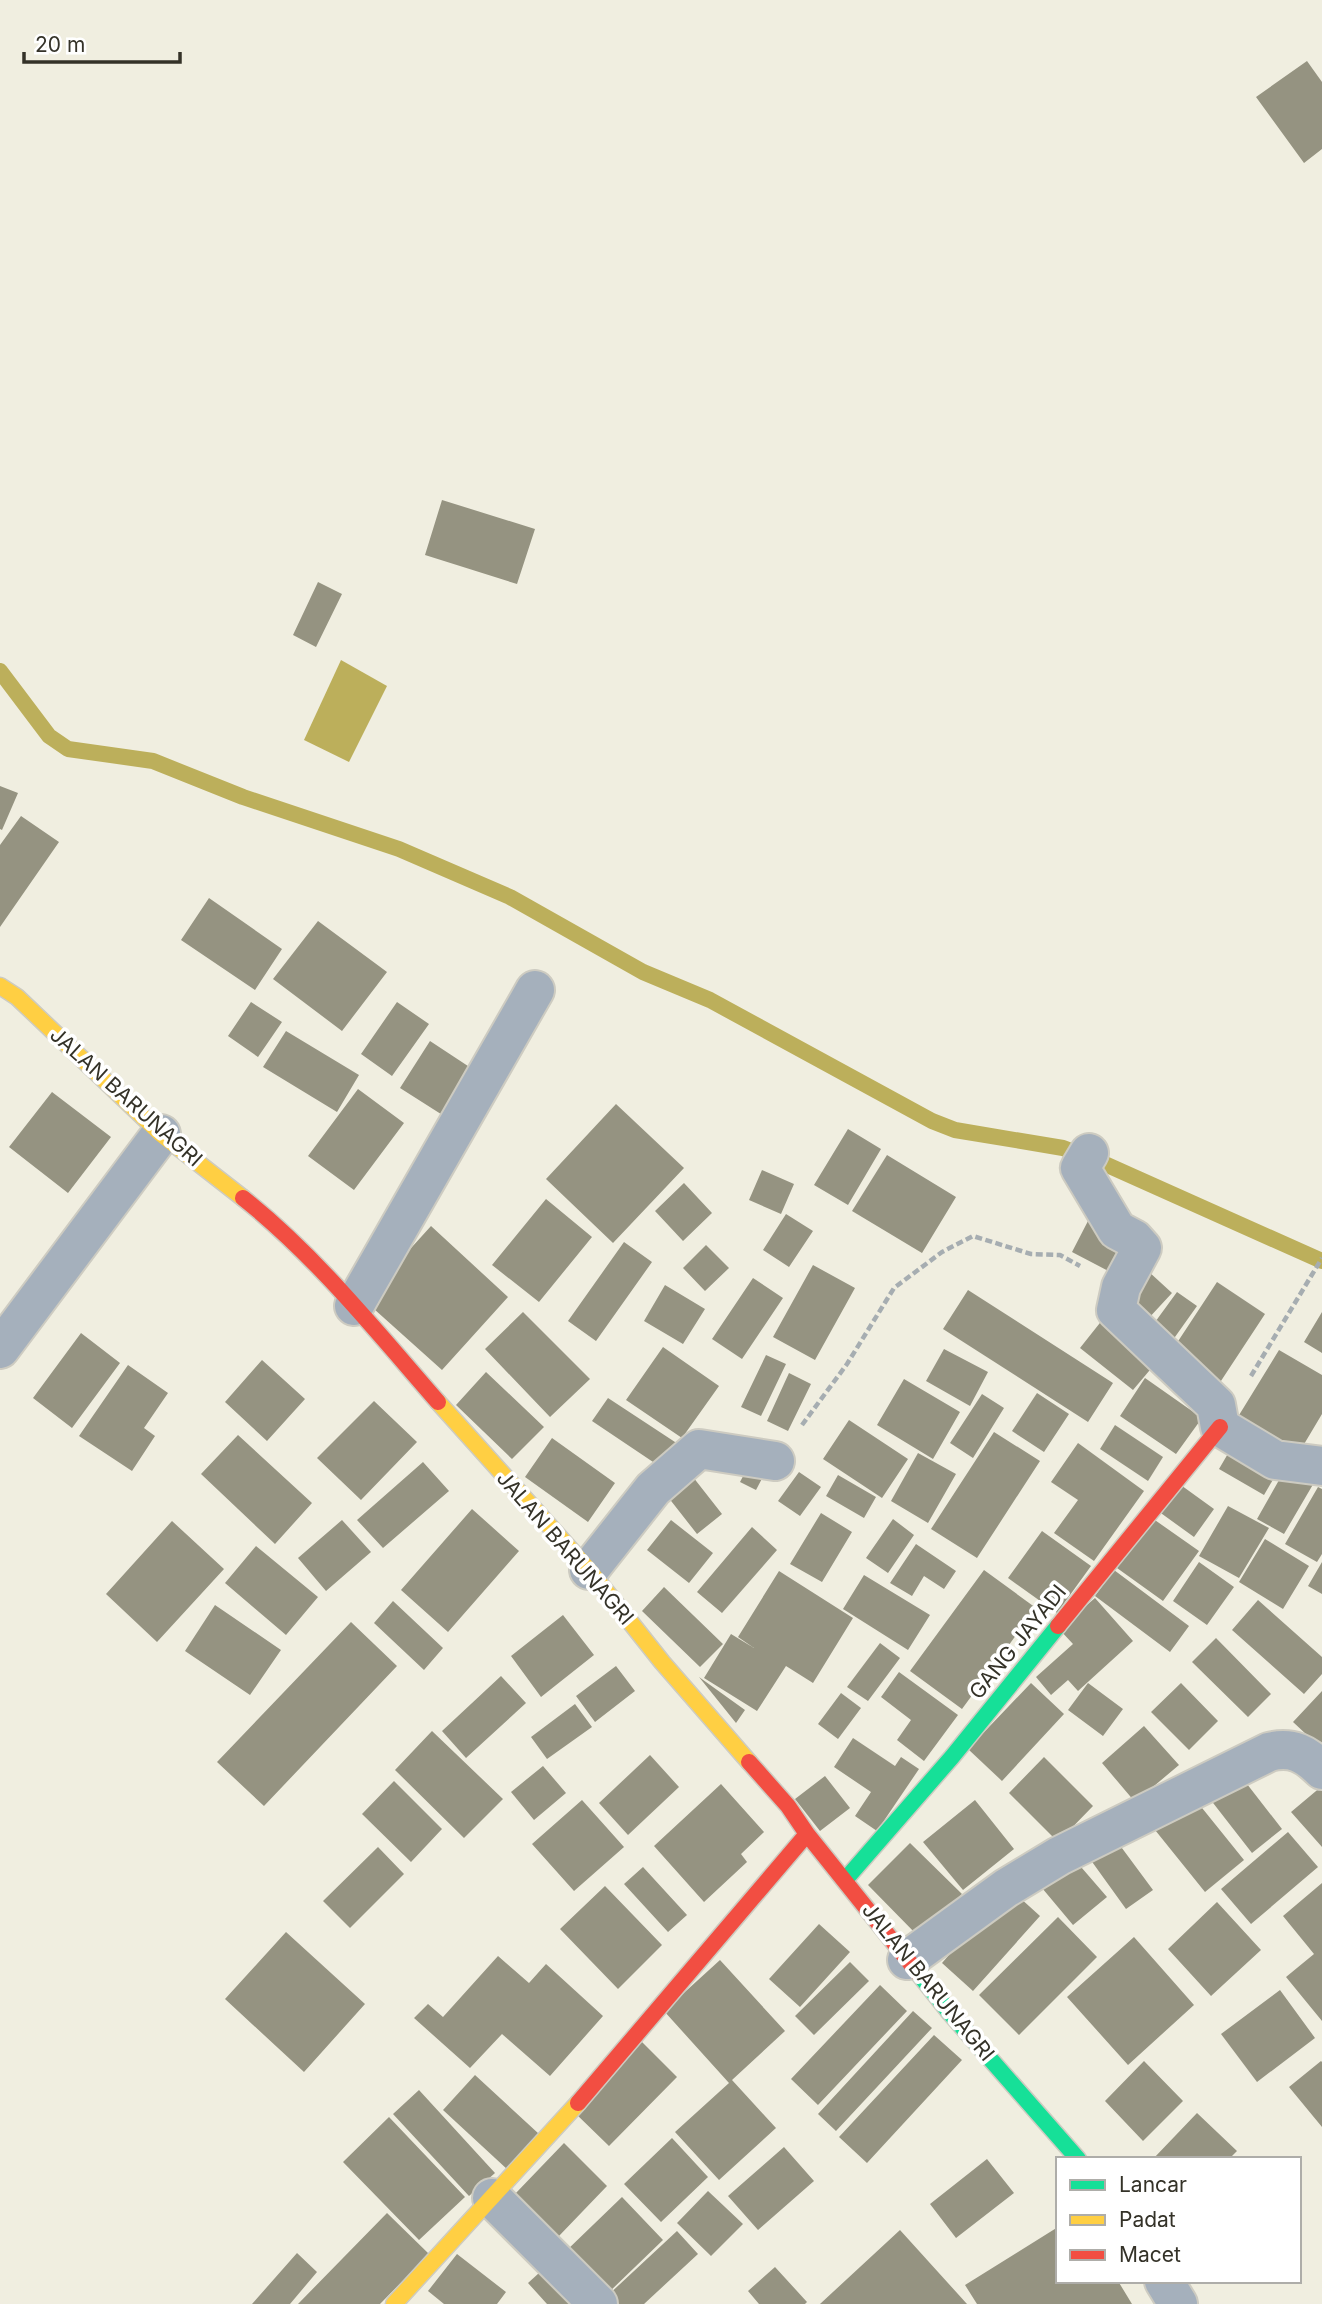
<svg xmlns="http://www.w3.org/2000/svg" width="1322" height="2304" font-family="Inter,sans-serif">
  <style>
    .water { fill: #bcaf5b }
    .lines { fill: none; stroke-linecap: round; stroke-linejoin: round }
    .stream { stroke: #bcaf5b; stroke-width: 16 }
    .building { fill: #959381 }
    .street-casing { stroke: #cdcbc1; stroke-width: 42 }
    .fast-casing { stroke: #cdcbc1; stroke-width: 19 }
    .slow-casing { stroke: #cdcbc1; stroke-width: 19 }
    .jam-casing { stroke: #cdcbc1; stroke-width: 19 }
    .path { stroke: #a6adb1; stroke-width: 4.5; stroke-dasharray: 7 3.5; stroke-linecap: butt }
    .street { stroke: #a5b0bc; stroke-width: 38 }
    .fast { stroke: #16e098; stroke-width: 16 }
    .slow { stroke: #ffcf43; stroke-width: 16 }
    .jam { stroke: #f24e42; stroke-width: 16 }
    .labels { text-anchor: middle; stroke-width: 7; stroke-linejoin: round; paint-order: stroke }
    .street-label { font-size: 21px; fill: #343228; stroke: #fff }
  </style>
  <rect width="100%" height="100%" fill="#f0eee0"/>
  <!-- water -->
  <path class="water" d="M341 660 387 686 349 762 304 740Z"/>
  <g class="lines">
    <!-- stream -->
    <path class="stream" d="M0 671 49 736 68 749 153 761 243 797 399 849 510 897 643 972 710 1000 932 1121 955 1130 1063 1148 1105 1164 1322 1261"/>
  </g>
  <!-- building -->
  <path class="building" d="M1307 61 1322 82V149L1304 163 1256 97Z
    M442 500 535 529 517 584 425 555Z
    M318 582 342 594 316 647 293 635Z
    M0 786 18 793 2 830 0 829Z
    M21 816 59 842 0 927V845Z
    M209 898 282 949 255 990 181 940Z
    M318 921 387 972 342 1031 273 979Z
    M251 1002 282 1022 258 1057 228 1036Z
    M397 1002 429 1024 392 1076 361 1054Z
    M286 1031 359 1075 337 1112 263 1067Z
    M430 1041 474 1070 444 1116 400 1088Z
    M358 1089 404 1123 354 1190 308 1156Z
    M52 1092 111 1137 68 1193 9 1147Z
    M616 1104 684 1168 613 1243 546 1179Z
    M848 1129 881 1149 848 1205 814 1185Z
    M887 1155 956 1197 922 1253 852 1211Z
    M762 1170 794 1184 781 1214 749 1200Z
    M684 1183 712 1213 683 1241 655 1211Z
    M546 1199 592 1237 539 1302 492 1265Z
    M786 1214 813 1231 789 1267 763 1250Z
    M1088 1221 1133 1243 1116 1275 1072 1252Z
    M431 1226 508 1297 442 1370 364 1300Z
    M624 1242 652 1262 596 1341 568 1321Z
    M706 1245 729 1268 705 1291 683 1268Z
    M813 1265 855 1288 815 1360 773 1337Z
    M1148 1271 1172 1293 1147 1320 1123 1298Z
    M753 1278 783 1298 742 1359 712 1339Z
    M1217 1282 1265 1314 1217 1387 1169 1355Z
    M665 1285 705 1309 683 1344 644 1321Z
    M968 1290 1113 1383 1088 1422 943 1329Z
    M1177 1292 1197 1306 1170 1344 1150 1329Z
    M523 1312 590 1379 550 1417 485 1349Z
    M1322 1312V1353L1304 1342Z
    M1107 1314 1160 1358 1133 1390 1080 1348Z
    M81 1333 120 1363 72 1428 33 1398Z
    M663 1347 719 1386 682 1438 626 1400Z
    M944 1349 988 1372 970 1406 926 1381Z
    M1279 1350 1322 1375V1414L1297 1456 1236 1420Z
    M766 1355 786 1364 761 1416 741 1407Z
    M262 1360 305 1399 267 1441 225 1402Z
    M128 1365 168 1393 144 1428 155 1436 132 1471 79 1436Z
    M486 1372 544 1427 512 1459 456 1405Z
    M789 1373 811 1384 788 1431 767 1421Z
    M1145 1378 1202 1418 1176 1454 1120 1416Z
    M904 1379 960 1412 933 1459 877 1425Z
    M1037 1393 1069 1414 1044 1452 1012 1431Z
    M982 1394 1004 1408 973 1458 950 1443Z
    M608 1398 678 1444 662 1468 592 1421Z
    M374 1401 417 1442 361 1500 317 1458Z
    M849 1420 908 1459 882 1498 823 1459Z
    M1115 1425 1163 1457 1148 1481 1100 1449Z
    M994 1432 1040 1461 977 1558 931 1529Z
    M238 1435 312 1503 275 1544 201 1474Z
    M552 1438 615 1483 588 1522 525 1477Z
    M1078 1443 1144 1491 1094 1561 1054 1533 1078 1500 1051 1482Z
    M1233 1445 1278 1471 1264 1495 1219 1469Z
    M918 1453 956 1474 928 1523 891 1501Z
    M423 1462 449 1491 383 1548 357 1520Z
    M750 1463 766 1471 756 1490 740 1482Z
    M1287 1466 1315 1481 1284 1534 1257 1519Z
    M799 1472 821 1487 800 1516 778 1501Z
    M838 1475 876 1497 864 1518 826 1496Z
    M693 1477 722 1514 697 1534 668 1497Z
    M1178 1483 1214 1509 1194 1537 1158 1511Z
    M1318 1487 1322 1489V1554L1317 1562 1285 1544Z
    M1228 1506 1269 1528 1239 1578 1199 1556Z
    M472 1509 519 1551 448 1632 401 1590Z
    M821 1513 852 1532 822 1582 790 1564Z
    M1152 1518 1199 1551 1163 1601 1117 1568Z
    M893 1519 914 1535 888 1573 866 1558Z
    M342 1520 371 1552 326 1591 298 1558Z
    M671 1520 713 1553 689 1583 647 1550Z
    M172 1521 224 1569 157 1642 106 1594Z
    M752 1527 777 1550 722 1613 697 1592Z
    M1042 1531 1091 1566 1057 1613 1008 1578Z
    M1265 1539 1309 1566 1283 1609 1239 1582Z
    M916 1544 956 1571 944 1589 924 1576 912 1596 890 1583Z
    M256 1546 318 1597 286 1635 225 1583Z
    M1199 1562 1234 1587 1207 1625 1173 1601Z
    M1322 1562V1594L1308 1586Z
    M984 1570 1036 1608 962 1709 910 1671Z
    M1114 1570 1189 1626 1170 1652 1095 1596Z
    M779 1571 853 1618 813 1683 786 1666 757 1711 704 1678 731 1634 754 1648 738 1637Z
    M864 1575 930 1615 908 1650 843 1609Z
    M664 1587 723 1644 700 1667 642 1611Z
    M1095 1598 1133 1641 1078 1691 1068 1680 1051 1695 1036 1677 1073 1644 1059 1629Z
    M1258 1600 1322 1657V1674L1304 1694 1232 1630Z
    M393 1601 443 1648 424 1670 374 1623Z
    M215 1605 281 1650 250 1695 185 1651Z
    M563 1615 594 1655 541 1697 511 1656Z
    M351 1622 397 1666 264 1806 217 1762Z
    M1216 1638 1271 1694 1248 1717 1192 1662Z
    M880 1643 900 1658 868 1701 847 1687Z
    M616 1666 635 1691 595 1722 576 1696Z
    M899 1672 958 1715 924 1761 897 1740 911 1720 881 1697Z
    M501 1676 526 1703 466 1758 442 1731Z
    M699 1677 745 1710 736 1723Z
    M1031 1683 1064 1714 1002 1781 968 1749Z
    M1088 1683 1123 1709 1103 1736 1068 1710Z
    M1181 1683 1218 1721 1189 1750 1151 1712Z
    M1322 1691V1749L1293 1722Z
    M841 1693 861 1708 838 1739 818 1724Z
    M575 1704 592 1727 547 1759 531 1737Z
    M1144 1726 1179 1765 1135 1802 1102 1763Z
    M432 1731 503 1799 464 1838 395 1770Z
    M853 1738 895 1766 901 1757 919 1769 877 1831 855 1816 871 1792 834 1767Z
    M650 1755 679 1787 628 1835 599 1803Z
    M1044 1757 1093 1806 1058 1842 1009 1793Z
    M543 1766 566 1793 534 1820 511 1792Z
    M1240 1775 1282 1829 1252 1853 1210 1799Z
    M825 1776 850 1808 820 1831 795 1799Z
    M394 1781 442 1829 411 1862 362 1814Z
    M721 1784 764 1832 741 1854 747 1862 704 1902 654 1846Z
    M1322 1786V1847L1291 1812Z
    M1190 1793 1244 1860 1205 1892 1151 1825Z
    M582 1800 624 1847 574 1891 532 1844Z
    M975 1800 1014 1849 963 1890 923 1842Z
    M1288 1832 1318 1867 1251 1924 1221 1889Z
    M1116 1840 1153 1890 1126 1909 1090 1859Z
    M910 1843 962 1894 919 1937 868 1885Z
    M378 1847 404 1874 350 1928 323 1901Z
    M1075 1860 1107 1897 1073 1925 1042 1888Z
    M643 1867 687 1915 668 1932 624 1884Z
    M1322 1883V2021L1286 1977 1314 1954 1283 1916Z
    M605 1886 662 1945 618 1989 560 1929Z
    M1008 1887 1040 1916 973 1991 942 1963Z
    M1217 1902 1261 1950 1211 1996 1168 1949Z
    M1058 1917 1097 1957 1019 2035 979 1995Z
    M819 1924 850 1952 800 2007 769 1979Z
    M286 1932 365 2004 304 2072 225 1999Z
    M1134 1937 1194 2005 1128 2065 1067 1997Z
    M498 1956 529 1983 546 1964 603 2016 550 2076 502 2034 470 2068 414 2018 428 2004 443 2017Z
    M720 1960 785 2031 732 2080 776 2128 719 2180 675 2132 729 2083 664 2011Z
    M850 1962 869 1981 814 2035 795 2016Z
    M880 1985 907 2011 818 2105 791 2079Z
    M1280 1990 1315 2038 1257 2082 1221 2034Z
    M913 2011 932 2028 836 2131 818 2114Z
    M934 2035 962 2060 867 2163 839 2137Z
    M642 2042 677 2077 609 2146 574 2112Z
    M1144 2061 1183 2101 1143 2141 1105 2101Z
    M1321 2061 1322 2062V2127L1289 2087Z
    M475 2075 539 2134 508 2170 443 2110Z
    M419 2090 495 2173 469 2196 393 2114Z
    M1197 2113 1237 2151 1229 2159H1153Z
    M389 2117 465 2197 419 2240 343 2162Z
    M672 2138 708 2177 661 2222 624 2184Z
    M564 2143 607 2186 558 2237 515 2194Z
    M784 2147 814 2181 758 2230 728 2196Z
    M987 2159 1014 2193 956 2238 930 2204Z
    M708 2191 743 2224 711 2256 677 2223Z
    M622 2197 663 2240 606 2295 565 2252Z
    M387 2213 429 2254 380 2304H298Z
    M1058 2227V2281H1118L1132 2304H977L965 2285Z
    M900 2230 967 2304H820Z
    M677 2231 698 2254 644 2304H611L605 2298Z
    M297 2253 317 2272 290 2304H252Z
    M457 2254 506 2292 497 2304H444L428 2291Z
    M550 2263 587 2304H547L528 2283Z
    M775 2267 807 2302 805 2304H759L748 2291Z"/>
  <g class="lines">
    <defs>
      <path id="street" d="M1089 1153 1080 1168 1117 1230 1134 1239 1142 1248 1121 1287 1116 1310 1216 1405 1220 1427 1275 1460 1322 1466
        M354 1306 535 990
        M0 1349 161 1134
        M589 1570 653 1489 699 1449 775 1461
        M907 1960 1006 1888 1059 1856 1269 1752C1292 1746 1306 1754 1322 1770
        M492 2198 598 2304
        M1164 2281 1178 2304"/>
      <path id="fast" d="M845 1880 952 1757 1058 1626
        M919 1974 950 2013 1078 2159"/>
      <path id="slow" d="M0 986 17 997 161 1134 243 1198
        M438 1402 589 1570 662 1662 749 1762
        M394 2304 578 2103"/>
      <path id="jam" d="M243 1198C316 1256 377 1332 438 1402
        M1058 1626 1220 1427
        M749 1762 788 1806 807 1834 919 1974
        M578 2103 807 1834"/>
    </defs>
    <!-- street casing -->
    <use href="#street" class="street-casing"/>
    <!-- fast casing -->
    <use href="#fast" class="fast-casing"/>
    <!-- slow casing -->
    <use href="#slow" class="slow-casing"/>
    <!-- jam casing -->
    <use href="#jam" class="jam-casing"/>
    <!-- path -->
    <path class="path" d="M1251 1376 1322 1258
      M802 1425 847 1364 894 1288 942 1252 973 1236 1031 1254 1060 1255 1080 1266"/>
    <!-- street -->
    <use href="#street" class="street"/>
    <!-- fast -->
    <use href="#fast" class="fast"/>
    <!-- slow -->
    <use href="#slow" class="slow"/>
    <!-- jam -->
    <use href="#jam" class="jam"/>
  </g>
  <g class="labels">
    <!-- street labels -->
    <g class="street-label">
      <text transform="translate(126 1097) rotate(42)" y="7">JALAN BARUNAGRI</text>
      <text transform="translate(565 1548) rotate(49)" y="7">JALAN BARUNAGRI</text>
      <text transform="translate(1018 1642) rotate(-51)" y="7">GANG JAYADI</text>
      <text transform="translate(928 1982) rotate(51)" y="7">JALAN BARUNAGRI</text>
    </g>
  </g>
  <!-- legend -->
  <rect x="1056" y="2157" width="245" height="126" fill="#ffffff" stroke="#aeada9" stroke-width="2"/>
  <rect x="1070" y="2180" width="35" height="10" fill="#16e098" stroke="#aeada9" stroke-width="2"/>
  <text x="1119" y="2192" font-size="21" fill="#343228">Lancar</text>
  <rect x="1070" y="2215" width="35" height="10" fill="#ffcf43" stroke="#aeada9" stroke-width="2"/>
  <text x="1119" y="2227" font-size="21" fill="#343228">Padat</text>
  <rect x="1070" y="2250" width="35" height="10" fill="#f24e42" stroke="#aeada9" stroke-width="2"/>
  <text x="1119" y="2262" font-size="21" fill="#343228">Macet</text>
  <!-- scale -->
  <path d="M24 52v10h156v-10" fill="none" stroke="#343228" stroke-width="3.5"/>
  <text x="35" y="52" font-size="21" fill="#343228" stroke="#ffffff" stroke-width="5" paint-order="stroke">20 m</text>
</svg>
